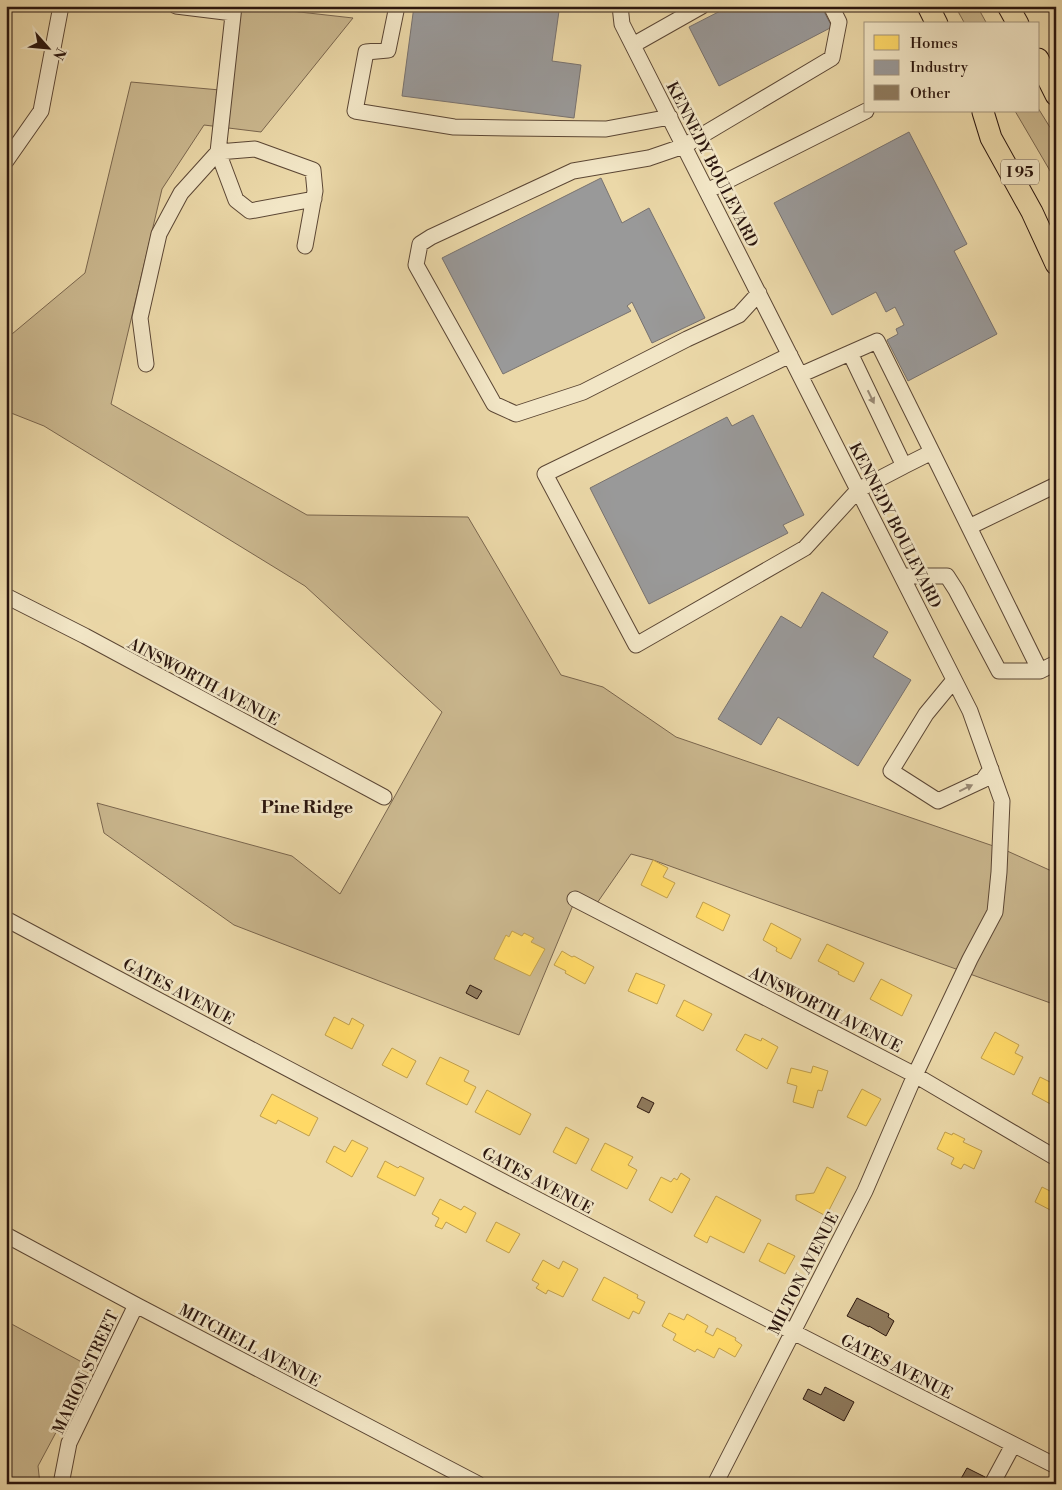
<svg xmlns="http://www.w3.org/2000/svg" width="1062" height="1490" font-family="'Libre Bodoni',serif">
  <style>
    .green { fill: #cab78e; stroke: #7a664e }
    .homes { fill: #ffd966; stroke: #bf9e4c }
    .industry { fill: #999; stroke: #78726f }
    .building { fill: #8f7b5e; stroke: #2b160e }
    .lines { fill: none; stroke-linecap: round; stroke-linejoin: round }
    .minor-casing { stroke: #5b4634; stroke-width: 17 }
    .highway-casing { stroke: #2b160e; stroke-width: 23 }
    .minor { stroke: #f2e6c6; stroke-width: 15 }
    .highway { stroke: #ebd8a8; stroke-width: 21 }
    .oneway { fill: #988873 }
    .labels { text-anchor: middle; stroke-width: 5; stroke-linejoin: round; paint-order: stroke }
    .shield { fill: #f2e6c6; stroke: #675445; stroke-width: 1 }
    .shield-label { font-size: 15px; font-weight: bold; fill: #2b160e }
    .street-label { font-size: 16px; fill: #2b160e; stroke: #f2e6c6 }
    .neighbourhood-label { font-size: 18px; font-weight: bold; fill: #2b160e; stroke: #f2e6c6 }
  </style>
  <rect width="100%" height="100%" fill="#ebd8a8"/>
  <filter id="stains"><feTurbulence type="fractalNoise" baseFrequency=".004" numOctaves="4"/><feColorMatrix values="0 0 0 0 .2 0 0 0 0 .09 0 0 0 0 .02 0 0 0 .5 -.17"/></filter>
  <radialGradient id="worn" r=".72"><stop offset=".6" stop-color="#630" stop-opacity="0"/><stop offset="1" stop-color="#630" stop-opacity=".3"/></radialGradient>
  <!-- green -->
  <path class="green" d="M231 6H246L353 18 261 132 204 125 162 189 111 404 307 515 468 517 561 675 603 687 676 737 1005 850 1056 873V1005L653 860 631 854 595 906 576 898 519 1035 234 925 104 833 97 803 292 856 340 894 442 712 305 586 44 426 6 411V339L85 273 131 82 220 90Z
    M955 6H977L987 24H965Z
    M1038 108 1056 137V181L1015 111H1038Z
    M6 1321 91 1367 38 1466 40 1484H6Z"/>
  <!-- homes -->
  <path class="homes" d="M653 860 668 868 663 877 675 883 667 898 641 885Z
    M703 902 730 915 723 931 696 917Z
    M771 923 801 939 791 959 776 951 777 948 763 940Z
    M512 931 522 936 524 933 534 938 531 942 545 949 530 976 494 959 506 935 509 937Z
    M827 944 864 963 854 982 838 974 839 972 818 961Z
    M562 951 572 957 574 956 594 967 585 984 565 973 566 971 554 965Z
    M636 973 665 985 657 1004 628 991Z
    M881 979 912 995 902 1016 870 999Z
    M684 1000 712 1014 703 1031 676 1016Z
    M334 1017 349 1025 352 1018 364 1025 352 1049 325 1035Z
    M995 1032 1019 1045 1015 1053 1023 1057 1014 1075 981 1058Z
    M745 1034 761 1041 762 1038 778 1047 767 1069 736 1050Z
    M392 1048 416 1061 407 1078 382 1065Z
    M440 1057 469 1071 464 1081 476 1087 467 1105 426 1084Z
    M813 1066 828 1071 822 1091 818 1090 813 1108 793 1102 797 1086 787 1083 791 1068 811 1073Z
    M1040 1077 1056 1085V1107L1032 1094Z
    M862 1089 881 1099 866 1126 847 1117Z
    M487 1090 531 1114 520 1135 475 1112Z
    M272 1094 318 1118 309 1136 278 1120 276 1124 260 1116Z
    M566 1127 589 1139 576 1164 553 1152Z
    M945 1132 952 1135 953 1133 965 1139 963 1142 982 1151 974 1169 964 1164 961 1169 951 1164 954 1158 937 1149Z
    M352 1140 368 1148 352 1177 326 1162 334 1146 345 1152Z
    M605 1143 633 1157 628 1165 637 1170 627 1189 591 1170Z
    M385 1161 398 1168 400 1166 424 1178 415 1196 377 1177Z
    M827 1167 846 1177 826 1216 796 1200V1195L814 1193Z
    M681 1173 690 1179 672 1213 649 1200 661 1177 671 1182 674 1178 677 1180Z
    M1042 1187 1056 1194V1213L1035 1202Z
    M716 1196 761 1220 744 1253 710 1236 707 1243 694 1236Z
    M440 1199 461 1210 464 1206 476 1213 466 1233 446 1222 442 1229 435 1226 439 1218 432 1214Z
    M496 1222 520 1234 509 1253 486 1241Z
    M768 1243 795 1256 785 1274 759 1261Z
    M543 1260 559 1269 563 1261 578 1269 563 1297 548 1290 546 1294 536 1288 539 1284 532 1280Z
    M604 1277 638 1295 637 1298 645 1302 639 1314 633 1311 629 1319 592 1300Z
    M669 1313 684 1320 687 1314 708 1326 705 1332 713 1336 717 1328 736 1338 735 1340 742 1345 735 1357 719 1348 714 1358 697 1349 695 1352 673 1340 676 1334 662 1326Z"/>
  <!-- industry -->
  <path class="industry" d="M414 6H521L559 11 552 61 581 65 574 118 402 96Z
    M730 6H821L832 27 719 86 689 27Z
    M909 132 967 244 954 251 997 334 908 381 887 340 898 334 896 329 904 325 895 307 886 312 876 292 832 315 774 203Z
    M601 178 622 223 649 208 705 318 652 343 632 302 627 306 631 311 503 374 442 258Z
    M753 415 804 515 783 525 788 533 649 604 590 488 727 417 732 426Z
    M822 592 888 632 873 657 911 680 858 766 778 717 761 745 718 719 781 616 801 628Z"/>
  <!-- building -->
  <path class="building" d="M470 985 482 991 477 999 466 993Z
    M642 1097 654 1103 649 1113 637 1107Z
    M857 1298 889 1314 888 1317 894 1321 886 1336 869 1326V1327L847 1316Z
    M825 1387 854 1402 844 1421 803 1399 808 1389 821 1395Z
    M967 1468 985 1477 982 1484H958Z"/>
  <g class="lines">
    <defs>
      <path id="minor" d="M176 6 233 13
        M234 6 218 152 236 200 250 211 314 199
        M397 6 388 50 366 52 355 111 454 127 509 128 606 129 670 117
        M620 6 622 24 970 711 1002 801 999 872 995 912 970 959 915 1075 865 1191 715 1484
        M633 45 702 6
        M6 161 41 111 61 6
        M707 191 866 111
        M759 293 739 315 687 339 583 392 516 414 494 404 416 265 420 244 431 237 573 171 649 158 684 146 832 58 839 22 831 6
        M790 355 545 474 636 645 805 548 858 490 904 466
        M146 364 140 318 159 234 181 193 218 152 255 149 313 170 315 191 305 246
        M800 375 877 341 932 452 904 466 850 353
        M932 452 1040 671 1056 663
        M969 527 1056 485
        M902 576H947L956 590 999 671H1040
        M6 596 85 636 384 797
        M954 680 926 714 891 771 938 801 983 780 991 769
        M575 899 915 1075 1056 1158
        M6 919C354 1105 704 1288 1056 1466
        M6 1235 136 1305 478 1484
        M61 1484 69 1443 136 1305
        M992 1484 1013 1445"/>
      <path id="highway" d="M928 6 937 24
        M1008 6 1018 24
        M1038 59 1056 95
        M983 112 991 138 1032 212 1056 264"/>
    </defs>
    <!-- minor casing -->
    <use href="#minor" class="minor-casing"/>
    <!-- highway casing -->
    <use href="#highway" class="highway-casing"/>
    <!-- minor -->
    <use href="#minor" class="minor"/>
    <!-- highway -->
    <use href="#highway" class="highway"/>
  </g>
  <!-- one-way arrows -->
  <defs><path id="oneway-solid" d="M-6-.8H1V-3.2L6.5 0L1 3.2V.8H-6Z" transform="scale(1.25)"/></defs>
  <g class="oneway">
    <use href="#oneway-solid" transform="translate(871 397) rotate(64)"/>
    <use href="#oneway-solid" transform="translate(966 788) rotate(-26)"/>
  </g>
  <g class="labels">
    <!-- shield labels -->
    <rect class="shield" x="1001" y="159.5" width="38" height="25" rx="4"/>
    <g class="shield-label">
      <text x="1020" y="177">I 95</text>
    </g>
    <!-- street labels -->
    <g class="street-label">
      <text transform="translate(713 164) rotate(63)" y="6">KENNEDY BOULEVARD</text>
      <text transform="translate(896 525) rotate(63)" y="6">KENNEDY BOULEVARD</text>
      <text transform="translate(204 681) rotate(28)" y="6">AINSWORTH AVENUE</text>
      <text transform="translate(179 991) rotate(28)" y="6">GATES AVENUE</text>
      <text transform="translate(826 1009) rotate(27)" y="6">AINSWORTH AVENUE</text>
      <text transform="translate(538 1180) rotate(28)" y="6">GATES AVENUE</text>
      <text transform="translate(803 1273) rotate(-63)" y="6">MILTON AVENUE</text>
      <text transform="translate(250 1345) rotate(28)" y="6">MITCHELL AVENUE</text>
      <text transform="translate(897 1366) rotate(27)" y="6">GATES AVENUE</text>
      <text transform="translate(85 1372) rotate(-65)" y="6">MARION STREET</text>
    </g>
    <!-- neighbourhood labels -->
    <g class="neighbourhood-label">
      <text x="307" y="813">Pine Ridge</text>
    </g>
  </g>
  <!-- margin -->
  <rect width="1062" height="1490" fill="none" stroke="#ebd8a8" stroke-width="25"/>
  <rect x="8" y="8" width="1047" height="1475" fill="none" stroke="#2b160e" stroke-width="2.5"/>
  <rect x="12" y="12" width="1037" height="1465" fill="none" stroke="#2b160e"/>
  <!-- legend -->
  <rect x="864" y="22" width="175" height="90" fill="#f2e6c6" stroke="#a2937c"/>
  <rect x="874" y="35" width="25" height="15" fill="#ffd966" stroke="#a2937c"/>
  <text x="910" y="48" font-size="15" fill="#2b160e">Homes</text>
  <rect x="874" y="60" width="25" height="15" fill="#999999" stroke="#a2937c"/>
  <text x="910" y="72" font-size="15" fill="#2b160e">Industry</text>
  <rect x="874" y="85" width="25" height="15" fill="#8f7b5e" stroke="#a2937c"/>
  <text x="910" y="98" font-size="15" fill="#2b160e">Other</text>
  <!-- north arrow -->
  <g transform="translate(48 48) rotate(117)" stroke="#f2e6c6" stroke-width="4" paint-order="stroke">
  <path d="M0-4L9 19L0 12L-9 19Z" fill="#2b160e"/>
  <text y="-8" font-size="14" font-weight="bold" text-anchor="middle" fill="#2b160e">N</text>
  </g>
  <rect width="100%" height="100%" filter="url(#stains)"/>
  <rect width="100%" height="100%" fill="url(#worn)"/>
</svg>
